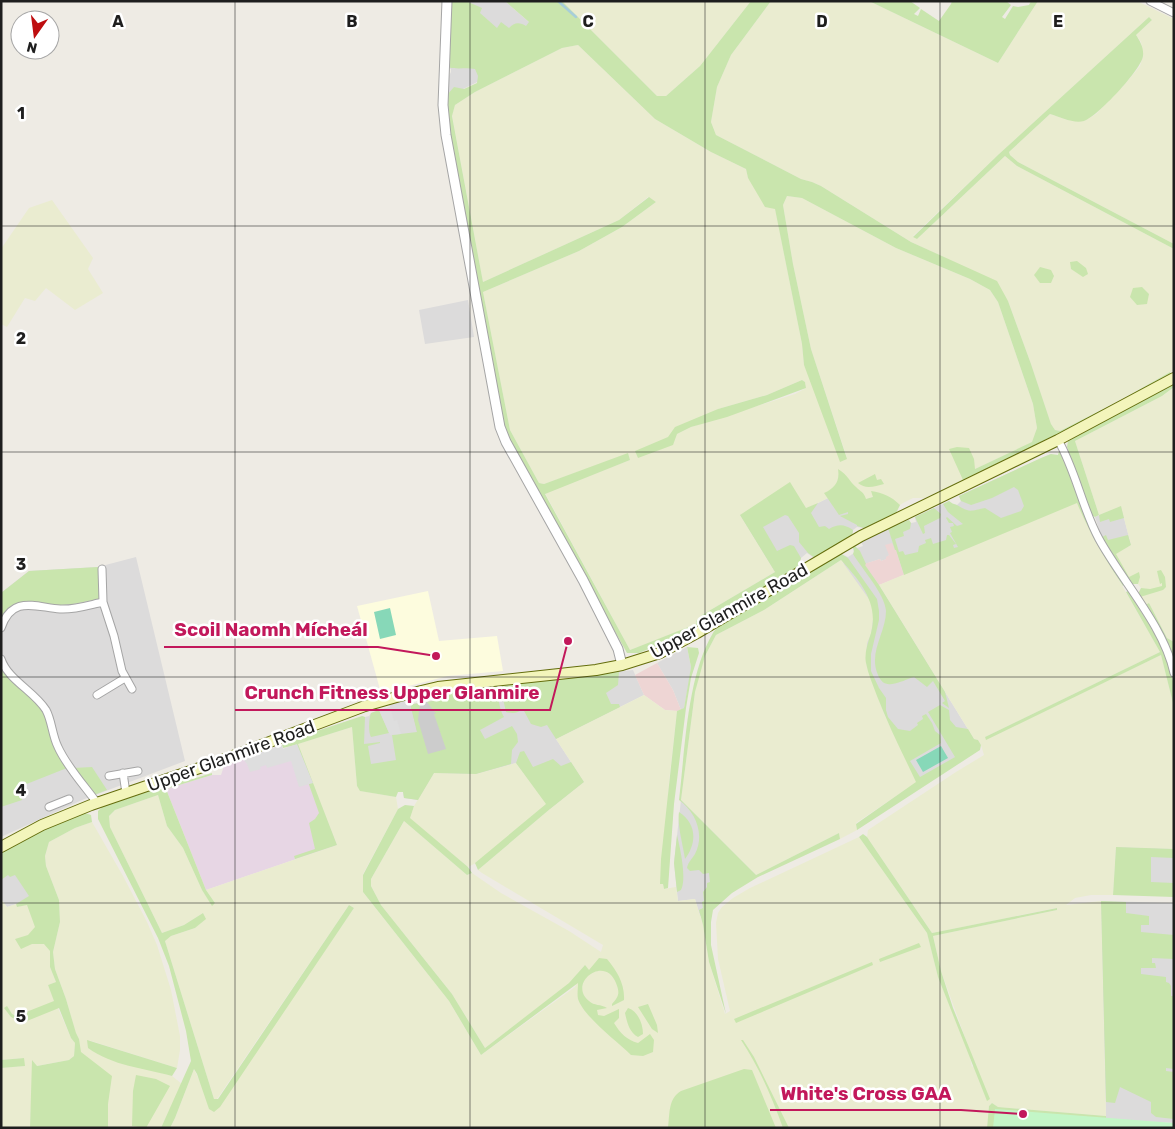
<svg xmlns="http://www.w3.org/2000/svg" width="1175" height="1129" font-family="Rubik,sans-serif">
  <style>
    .residential { fill: #dcdbdb }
    .commercial { fill: #eed5d4 }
    .industrial { fill: #e7d6e4 }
    .education { fill: #fdfcde }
    .religious { fill: #ccc }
    .farmland { fill: #eaecd0; fill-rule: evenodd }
    .grass { fill: #c9e5ad }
    .park { fill: #c3f6c7 }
    .pitch { fill: #87d8b8 }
    .parking { fill: #dedede }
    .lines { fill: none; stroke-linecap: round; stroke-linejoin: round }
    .stream { stroke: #a7ced9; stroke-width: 2.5 }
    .minor-casing { stroke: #a5a5a5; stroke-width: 9 }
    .tertiary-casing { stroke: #a5a5a5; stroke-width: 11 }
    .secondary-casing { stroke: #646d0c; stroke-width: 12 }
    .minor { stroke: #fff; stroke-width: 7 }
    .tertiary { stroke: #fff; stroke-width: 9 }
    .secondary { stroke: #f3f5bb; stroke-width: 10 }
    .grid { fill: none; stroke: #1e1e1e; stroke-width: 1; stroke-opacity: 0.55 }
    .labels { text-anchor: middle; stroke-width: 5; stroke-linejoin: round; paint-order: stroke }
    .street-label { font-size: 18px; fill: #1e1e1e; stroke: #fff }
    .grid-label { font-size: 16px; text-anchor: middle; font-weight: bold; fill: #1e1e1e; stroke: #fff; stroke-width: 5; stroke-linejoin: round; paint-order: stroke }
    .leader { fill: none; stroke: #c2185b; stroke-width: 2 }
    .callout-dot { fill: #c2185b; stroke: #fff; stroke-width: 2 }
    .callout-label { font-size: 19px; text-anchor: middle; font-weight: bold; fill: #c2185b; stroke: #fff; stroke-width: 5; stroke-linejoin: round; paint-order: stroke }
  </style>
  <rect width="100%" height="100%" fill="#eeebe4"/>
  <!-- residential -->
  <path class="residential" d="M455 1H505L554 44 447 97 449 76 451 72V69L448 67 452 2Z
    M468 300 474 337 425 344 419 310Z
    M1051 454 1077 502 904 575 896 550 889 555 887 559 881 561 880 559 865 564 879 585 974 739V745L917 782 871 681 841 554 848 557 854 553 853 547 857 548 863 546 861 542 888 528 908 520 911 523 916 522 915 517 949 501 952 504 957 505 961 501 959 496Z
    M854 485 860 501 873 497 882 519 864 528 857 527 853 530 852 535 813 557 807 553 801 558 799 565 778 577 740 515 806 509Z
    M1121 506 1131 545 1112 555 1101 536 1095 517Z
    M136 557 185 761 82 800 1 837V593L29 571 98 567Z
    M687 647 691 667 690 676 684 708 681 710 673 690 657 663Z
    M633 670 644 695 556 739 584 782 550 809 516 763 476 774 434 773 418 800 404 798 403 792 361 786 362 716 365 717 369 716 371 713 390 707 389 704 409 699 426 769 494 687 496 690H501L502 686Z
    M681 800 756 875 700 916 695 899 678 901 674 863Z
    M1116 847 1174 849V891L1115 888Z
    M1 855 57 902 16 904 7 907 1 899Z
    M1101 901 1174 903V1123L1106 1119Z"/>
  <!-- commercial -->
  <path class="commercial" d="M892 543 895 550H896L904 575 879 585 864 564 880 559 881 561 886 559V557L889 555 885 545Z
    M657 663 673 690 681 710 677 711 665 710 644 695 635 675Z"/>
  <!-- industrial -->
  <path class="industrial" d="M297 744 337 845 206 890 166 789 212 775H221L224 766 281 745 283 749Z"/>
  <!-- education -->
  <path class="education" d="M428 591 439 641 497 636 503 671 448 676 381 693 357 606Z"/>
  <!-- religious -->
  <path class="religious" d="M409 699 413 704 433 701 454 756 426 769Z"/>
  <!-- farmland -->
  <path class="farmland" d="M562 1H751L700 66 666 96H657Z
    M771 1H869L998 63 1038 1H1137L1174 19V244L1018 162 1010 155 1009 152 1050 114 1068 120 1084 121 1096 114 1125 84 1140 66 1143 56 1141 42 1136 35 1152 20 1149 17 999 154 913 236 917 239 1005 156 1017 166 1174 249V370L1121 400 1060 431 1055 430 1051 424 1031 364 1008 301 952 261 911 242 821 186 812 182 801 179 716 135 711 122 717 87 731 55Z
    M578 45 655 119 711 152 746 169 748 178 775 208 802 344 804 365 847 458 811 349 793 264 783 205 787 196 802 198 896 248 970 279 990 290 998 302 1033 404 1037 428 1033 442 975 469 973 475 963 480 925 498H913L903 503 900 505 896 513 882 519 873 497 860 501 854 485 806 509 740 515 775 572 702 615 696 621 697 624 630 650 545 493 630 460 628 454 544 484 539 483 510 430 483 292 579 251 622 227 656 202 648 197 619 220 483 282 452 115 455 105 475 92 562 48ZM802 380 805 382 806 388 795 394 691 427 677 434 635 451 669 437 718 409 767 395Z
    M52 200 93 258 88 269 103 293 75 310 46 288 35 301 25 298 7 327 1 324V249L29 208Z
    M1174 387V642L1167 638 1149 603 1145 605 1138 594 1141 588 1138 584H1131L1112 555 1131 545 1121 507 1099 515 1075 441 1162 396Z
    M1077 502 1093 537 1124 589 1160 652 985 737 986 739 1161 655 1174 707V849L1116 847 1113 895H1091L1075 898 1066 905 1101 901 1106 1116 998 1107 992 1103 989 1106 987 1128H170L175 1118 194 1069 214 1112 354 908 349 905 217 1099H214L165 941 171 936 195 928 205 919 203 913 184 925 162 933 110 827 109 816 115 810 158 795 167 826 183 848 202 890 212 905 215 903 206 890 337 845 297 744 352 727 357 786 361 791 396 797 398 809 363 874V892L449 1001 481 1055 575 987 585 965 570 983 485 1048 452 994 381 905 371 886V879L404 821 467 875 472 873 501 893 569 931 601 952 603 945 482 873 478 870 550 809 584 782 556 739 644 695 665 710 677 711 669 782 663 884 664 889 676 887 678 901 695 899 703 925 709 962 725 1014 730 1011 718 959 716 923 718 913 722 907 733 898 750 888 859 837 927 933 938 977 969 1053 972 1067 975 1065 941 971 933 936 1057 910 1056 908 932 933 867 837 868 830 956 772 984 755 981 745 978 740 974 739 879 585Z
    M841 560 871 602 874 613 871 634 867 643 866 663 884 714 917 782 856 823 857 830 840 839 839 833 756 875 681 800 695 692 699 674 705 656 716 635 764 610Z
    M516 763 547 804 478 862 468 867 409 818 414 806 434 773 476 774Z
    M92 822 123 876 147 922 157 945 171 990 180 1036V1050L177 1068 88 1040 148 1069 172 1076 182 1084 161 1128H36L75 1063 79 1039 76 1034 66 999 55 969 53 952 60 922 59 900 46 866 45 856 49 842 75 828Z
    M1 899 7 907 16 904 18 907 27 904 50 951V967L56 982 48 985 71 1038 75 1043 74 1056 69 1060 36 1066 33 1061 30 1128H1V1068L24 1066 23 1058 1 1060Z"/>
  <!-- grass -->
  <path class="grass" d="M455 1H466L482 8 480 13 497 28 501 22 509 28C514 22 520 22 526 26L529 22 505 1H562L657 96H666L700 66 751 1H771L731 55 717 87 711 122 716 135 801 179 812 182 821 186 911 242 997 281 1008 301 1031 364 1051 424 1055 430 1060 431 1121 400 1170 372 1172 375 1123 402 963 480 949 449 957 447 969 448 974 459 975 469 1032 442 1037 428 1033 404 998 302 990 290 970 279 896 248 802 198 787 196 783 205 793 264 811 349 847 459 840 462 804 365 802 344 775 209 765 207 748 178 746 169 711 152 655 119 578 45 562 48 475 92 455 105 452 116 483 282 619 220 649 197 656 202 622 227 579 251 483 292 510 430 539 483 544 484 628 453 630 460 545 494 630 650 696 624V621L702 615 775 572 740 515 790 482 806 508 818 503 811 513 819 527 825 526 829 529C838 524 844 524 853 530L852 537 815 558 808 553 799 542V533L788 516 785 515 763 527 777 551 790 545 794 546 801 558 799 565 801 567 706 623 705 622 666 642H662L663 643 639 653H627L505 433 448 127 447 95 454 87 464 89 477 83 478 76 475 69C466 67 457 70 448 67L452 2Z
    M869 1H910L920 8 914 14 918 16 921 9 939 21 951 4 952 1H1006L1011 5 1002 17 1005 19 1013 6 1018 7 1029 5 1031 1H1038L998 63Z
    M1149 17 1152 20 1136 35C1140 41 1144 48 1143 56 1142 69 1097 117 1084 121 1074 124 1060 117 1050 114L1009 152 1010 155 1018 162 1174 244V249L1017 166 1005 156 917 239 913 237 999 154Z
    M1077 261 1086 268 1088 274 1083 277 1071 269 1070 262Z
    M1040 267 1051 270 1054 276 1051 283H1040L1034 275Z
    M1142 287 1149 294 1147 304 1137 305 1130 297 1133 288Z
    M802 380 805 382 806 388 727 417 691 427 677 434 673 445 638 458 635 451 668 437 675 427 718 409 767 395Z
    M1174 383V387L1162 396 1075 441 1099 515 1121 506 1124 518 1110 522 1109 519 1100 522 1099 515 1095 517 1090 514 1067 447 1068 441Z
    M1059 451 1064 457 1088 524 1124 585 1123 586C1105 559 1089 532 1077 503L904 575 896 550H895L888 528 909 520 911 523 910 529 903 532 904 536 895 539 899 552 903 551 905 555 918 552 919 546 926 543 925 540 931 538 933 544 946 540 947 535H949L956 544 953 545 954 548 958 547 950 533 952 532 950 527 954 526 953 523H949L946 518 947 517 957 526 963 524 948 512 943 504 949 501C951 503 954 504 957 505 970 513 970 511 985 508L1001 518 1021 511 1024 506 1018 490 1014 487 992 498 971 505 961 501 959 496 1041 458 1051 454 1058 455Z
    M838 469C849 476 848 480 856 487 861 492 864 492 866 499L873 497 871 491C883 493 891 496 900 505L896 513 864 528 857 526V525L840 516 848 514V512L839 515 824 493C835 488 840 481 838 469Z
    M875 474 877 480 881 479 884 484C875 486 866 490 858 483Z
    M934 508 941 514 940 518 924 526 925 533 923 534 915 517Z
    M1106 535 1108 540 1128 535 1131 545 1116 554 1129 577 1139 572 1140 577 1138 584H1131L1102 537Z
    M855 546 860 551 866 564 865 565 879 585 945 692 949 708 942 703 945 701 933 681 927 687 914 677C907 679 900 683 892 684 885 685 881 682 878 675 868 652 886 633 886 611 885 594 862 569 853 554L854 551 853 547Z
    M840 553 848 558 877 599 879 611V620L871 654V671L879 688 886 698V710L888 717 898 729 910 731 918 725 917 723 923 719 922 716 926 714 932 723 935 731 940 735 941 743 910 761 920 777 955 757 928 712 940 705 949 710 950 720 956 727 968 729 974 739 978 740 981 745 980 750 857 830 856 824 916 782C903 754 888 725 877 696 873 685 868 674 866 663 864 653 868 643 871 633 879 603 860 581 841 560L764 610 716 635 705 656 695 692 681 800 756 875 839 833 840 839 758 877 732 893 713 910 711 922V945L726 1014 709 962 703 925 699 910 703 908 702 902 704 901 703 892 707 887V883L710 882 709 873 703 874 699 870 690 871 687 868C688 862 692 859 695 854 705 835 696 812 679 800 685 750 687 676 713 633 715 629 720 626 724 623Z
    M98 567 99 599C86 601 73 605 60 605 39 606 11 591 1 620V593L29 571Z
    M1161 570 1165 577 1166 587 1163 590 1140 597 1138 594 1141 588 1150 589 1162 586V583L1160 584 1157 571Z
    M1128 591C1146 620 1170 652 1174 687 1174 693 1174 700 1174 707L1161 655 986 740 985 737 1160 652 1126 592Z
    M1149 603 1167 638 1174 642V662L1145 605Z
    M687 647 698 648 699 653 691 678 686 708 674 804 668 888 664 889 663 884H660L661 859 677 711 684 708 691 667Z
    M1 666C12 683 30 691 41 708 47 718 47 727 51 737 55 748 61 758 67 768L19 787 22 800 1 807Z
    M619 672 618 685 606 693 611 704H619L620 707 556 739 547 725 541 727 531 724 523 709C518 713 513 714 506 712L501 690 502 686Z
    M494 687C500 696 498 708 504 717L480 730 485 739 512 726 517 734 518 742 512 750 511 764 476 774 434 773 418 800 404 798 403 792H398L396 797 360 791 357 786 352 727 298 744 337 845 295 859 294 856 315 849 309 823 315 819 319 813 295 745 283 748 282 745 287 741 362 716 365 717 364 744 380 742V743L368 746 371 764 396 760 392 735 417 732 409 699 413 704 420 703 418 720 428 754 446 749 434 714H436L427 702 433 701 436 694Z
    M379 710 389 733 371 737C368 732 369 718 371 713Z
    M524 751 533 767 553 759 561 766 571 762 584 782 550 809 478 870 475 863 546 804 516 763 520 752Z
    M92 767 107 790 94 795 73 768Z
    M212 773V775L166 789 206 890 215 903 212 906 202 890 183 848 167 826 158 795 115 810 109 816 110 827 162 933 184 925 203 913 206 919 195 928 171 936 165 941 214 1099H218L349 905 354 908 220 1107 214 1112 209 1109 197 1074 194 1069 175 1118 170 1128H161L191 1061 186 1031 169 966 158 938 98 819V811L102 807 179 781H186Z
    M405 805 414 806 410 818 468 867 472 873 467 875 404 821 371 879V886L381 905 452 994 485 1048 569 983 585 965 589 970 599 958 607 959C617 971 625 984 624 1000L612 1006V1004C619 996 620 993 616 983 605 954 567 983 589 1001 594 1006 601 1004 607 1008L597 1010 598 1015 604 1016 619 1009V1018L614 1023C620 1033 627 1040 638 1043L650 1034 654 1040 653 1052 643 1056 631 1055C617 1041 584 1017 578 999 577 994 578 989 578 983L481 1055 449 1001 363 892V875L398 809Z
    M679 812C697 824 697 843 685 859 683 845 677 825 679 812Z
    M85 813 91 815 92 822 75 828 49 842 45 856 46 866 59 900 60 922 53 952 55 969 66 999 76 1033 79 1039 81 1052 112 1076 108 1104V1128H30L32 1060 37 1066 69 1060 74 1056 75 1043 71 1038 59 1008 22 1023 11 1017 4 1008 7 1006 12 1014 16 1016 54 1001 48 985 56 982 50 967V951L44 944H32L21 949 15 939 28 935 35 927 27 905 17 907 16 904 29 896 15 875 10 877 8 875 1 880V852L50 827Z
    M863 834 867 837 932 933 1057 908V910L933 936 941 971 953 1008 990 1099 987 1101 938 977 927 933 859 837Z
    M677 835C680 848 687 878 681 890L677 892 674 863Z
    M1116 847 1174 849V858L1151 857V882L1174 883V897L1113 895Z
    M1101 901 1126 902V913L1149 916V925H1141V932L1174 935V959L1152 958V963H1155L1156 968H1141V974L1166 977V982L1169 983 1171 986V996H1174V1069L1166 1068V1071L1174 1072V1119L1156 1117 1151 1113V1102L1120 1087 1115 1103 1106 1102Z
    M919 943 921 947 880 962 879 959Z
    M872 962 873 965 736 1023 734 1019Z
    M648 1004 657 1025 658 1033 652 1029 638 1007Z
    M628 1008C638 1011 643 1024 643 1034L638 1037C629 1032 627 1022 625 1013Z
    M87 1040 177 1068 172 1076C143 1068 113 1066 88 1048Z
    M741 1040H743L754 1057 789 1128H783C772 1097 759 1067 741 1040Z
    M24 1058 25 1066 1 1068V1060Z
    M744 1069 752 1070 776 1128H668C670 1113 668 1099 681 1091Z
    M136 1075 156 1079 170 1086 146 1128 132 1126 133 1091Z
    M992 1103 998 1107 1106 1116V1121L987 1128 989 1106Z"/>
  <!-- park -->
  <path class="park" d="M995 1109 1174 1123V1128H993Z"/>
  <!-- pitch -->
  <path class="pitch" d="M390 608 396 635 380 639 374 612Z
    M941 746 948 758 923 772 916 760Z"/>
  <!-- parking -->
  <path class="parking" d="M390 707 394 721 397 720 401 734 390 735 379 710Z
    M297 744 313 783 299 787 291 761 267 768 266 765 260 767 261 769 250 772 247 764 243 759 282 745 283 749Z"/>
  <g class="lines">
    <!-- stream -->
    <path class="stream" d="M558 1 576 17"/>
    <defs>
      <path id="minor" d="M1150 1 1174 13
        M1058 440C1076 471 1082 508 1099 539 1122 581 1164 626 1174 673
        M102 569 103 602 114 636 122 671 132 689
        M1 628C12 595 35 607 60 609 74 610 89 605 103 602
        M1 659C8 680 34 691 46 710 52 721 52 735 58 747 67 767 84 785 97 803
        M97 695 125 678
        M123 773 126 793
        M109 776 138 771
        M49 807 69 799"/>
      <path id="tertiary" d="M447 1 443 105 446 135 500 427 506 442 583 580 618 649 622 665"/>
      <path id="secondary" d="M1 847 42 825 91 805 214 763 365 706 400 696 438 687 596 670 622 665 660 653 697 633 861 536 1058 440 1174 378"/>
    </defs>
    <!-- minor casing -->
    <use href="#minor" class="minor-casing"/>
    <!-- tertiary casing -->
    <use href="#tertiary" class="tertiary-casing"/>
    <!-- secondary casing -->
    <use href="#secondary" class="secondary-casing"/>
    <!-- minor -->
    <use href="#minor" class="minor"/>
    <!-- tertiary -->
    <use href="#tertiary" class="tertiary"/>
    <!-- secondary -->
    <use href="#secondary" class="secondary"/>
  </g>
  <!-- grid -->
  <path class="grid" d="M235 1V1128M470 1V1128M705 1V1128M940 1V1128M1 226H1174M1 452H1174M1 677H1174M1 903H1174"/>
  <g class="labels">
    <!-- street labels -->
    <g class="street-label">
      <text transform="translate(729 611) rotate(-29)" y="6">Upper Glanmire Road</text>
      <text transform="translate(231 756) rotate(-20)" y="6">Upper Glanmire Road</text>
    </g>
  </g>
  <g class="grid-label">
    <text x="118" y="27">A</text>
    <text x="352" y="27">B</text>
    <text x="588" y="27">C</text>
    <text x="822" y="27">D</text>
    <text x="1058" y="27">E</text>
    <text x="21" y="119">1</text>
    <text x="21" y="344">2</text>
    <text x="21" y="570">3</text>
    <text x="21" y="796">4</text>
    <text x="21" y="1022">5</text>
  </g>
  <!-- callouts -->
  <path class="leader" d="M436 656L378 647H164M568 641L550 710H235M1023 1114L961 1110H770"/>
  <g class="callout-dot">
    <circle cx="436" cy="656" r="5"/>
    <circle cx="568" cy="641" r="5"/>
    <circle cx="1023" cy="1114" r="5"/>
  </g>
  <g class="callout-label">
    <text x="271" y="636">Scoil Naomh Mícheál</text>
    <text x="392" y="699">Crunch Fitness Upper Glanmire</text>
    <text x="866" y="1100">White's Cross GAA</text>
  </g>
  <!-- border -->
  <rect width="1175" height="1129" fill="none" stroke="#1e1e1e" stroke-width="5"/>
  <!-- north arrow -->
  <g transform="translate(35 35) rotate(194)"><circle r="24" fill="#ffffff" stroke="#a5a5a5"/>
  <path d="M0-4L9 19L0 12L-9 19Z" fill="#be0d0f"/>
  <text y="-8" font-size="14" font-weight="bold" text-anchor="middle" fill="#1e1e1e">N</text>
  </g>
</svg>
